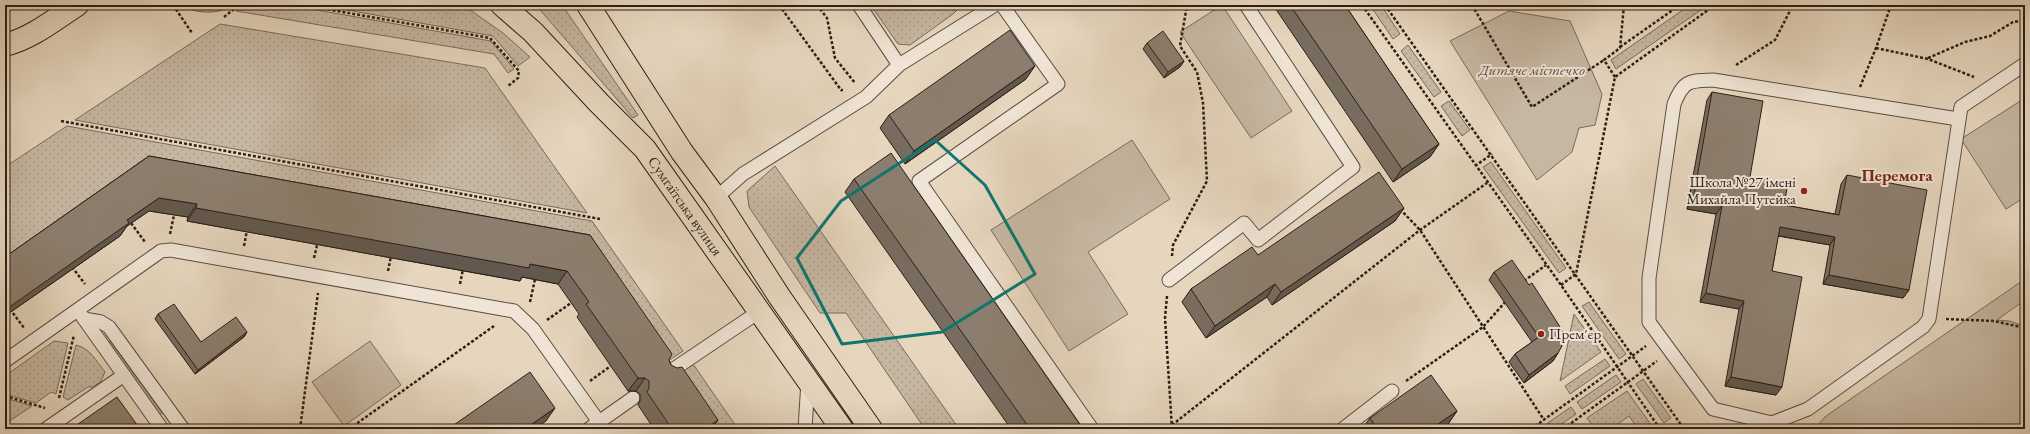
<svg xmlns="http://www.w3.org/2000/svg" width="2030" height="434" font-family="'EB Garamond',serif">
  <style>
    .grass { fill: url(#grass-dots); stroke: #786b5c }
    .park { fill: #c6b7a2; stroke: #786b5c }
    .lines { fill: none; stroke-linecap: round; stroke-linejoin: round }
    .service-casing { stroke: #5a4d41; stroke-width: 15 }
    .primary-casing { stroke: #2b1f17; stroke-width: 24 }
    .path { stroke: #2b1f17; stroke-width: 2.5; stroke-dasharray: 3 2; stroke-linecap: butt }
    .service { stroke: #efe4d5; stroke-width: 13 }
    .primary { stroke: #e6d6be; stroke-width: 22 }
    .wall { fill: #786c5f; stroke: #2b1f17 }
    .shaded-wall { fill: #62584d; stroke: #2b1f17 }
    .building { fill: #8c7e6e; stroke: #2b1f17 }
    .marked { fill: none; stroke: #0f766e; stroke-width: 3; stroke-linejoin: round }
    .poi-dot { fill: #8f2418; stroke: #efe4d5; stroke-width: 1.5 }
    .labels { text-anchor: middle; stroke-width: 4; stroke-linejoin: round; paint-order: stroke }
    .park-label { font-size: 15px; font-style: italic; fill: #5a4d41; stroke: #efe4d5 }
    .poi-label { font-size: 15px; fill: #2b1f17; stroke: #efe4d5; text-anchor: end }
    .street-label { font-size: 15px; fill: #2b1f17; stroke: #efe4d5 }
    .quarter-label { font-size: 17px; font-weight: bold; fill: #7a1f14; stroke: #efe4d5 }
  </style>
  <defs>
    <pattern id="grass-dots" width="8" height="8" patternUnits="userSpaceOnUse"><rect width="8" height="8" fill="#c6b7a2"/><path d="M2 2h.1M6 6h.1" fill="none" stroke="#aa9d8b" stroke-width="1.8" stroke-linecap="round"/></pattern>
  </defs>
  <rect width="100%" height="100%" fill="#e6d6be"/>
  <filter id="stains"><feTurbulence type="fractalNoise" baseFrequency=".005" numOctaves="4"/><feColorMatrix values="0 0 0 0 .2 0 0 0 0 .09 0 0 0 0 .02 0 0 0 .5 -.17"/></filter>
  <radialGradient id="worn" r=".72"><stop offset=".6" stop-color="#630" stop-opacity="0"/><stop offset="1" stop-color="#630" stop-opacity=".3"/></radialGradient>
  <!-- grass -->
  <path class="grass" d="M180 5H234C218 15 196 14 180 5Z
    M243 5H289L491 41 514 69 508 73 494 54 236 11Z
    M319 5H463L503 33 530 57 518 66 493 36Z
    M536 5H562L638 115 633 118Z
    M873 5H962L953 14 910 45 898 44 872 7Z
    M1370 5H1381L1400 34 1393 39Z
    M1690 5H1708L1616 69 1611 60Z
    M220 24 485 68 587 213 75 120Z
    M1408 45 1441 92 1434 97 1401 51Z
    M1449 101 1470 130 1462 136 1441 106Z
    M67 126 592 221 683 351 662 365 581 248 140 169 5 264V167Z
    M1491 162 1566 268 1559 273 1483 167Z
    M775 166 959 429H925L846 313H820L749 207 747 191Z
    M1589 302 1626 354 1619 359 1582 306Z
    M1574 314 1601 352 1560 381Z
    M54 341 68 343 56 394 51 392 36 403 5 394V376Z
    M110 341 162 413 159 415 107 343Z
    M76 345C90 348 96 361 105 372L101 381 93 387H88L68 400 63 397Z
    M1605 359 1610 366 1570 394 1565 386Z
    M693 364 738 429H706L672 379Z
    M1616 375 1621 382 1582 409 1577 402Z
    M1643 379 1671 418 1664 423 1636 384Z
    M1627 391 1654 429H1638L1629 416 1611 429H1608L1605 426 1601 429H1595L1587 418Z
    M5 398 32 406 5 424Z
    M1571 407 1576 414 1554 429H1539Z"/>
  <!-- park -->
  <path class="park" d="M1222 5 1292 111 1251 138 1180 32Z
    M1509 11 1570 21 1602 94 1595 125 1579 128 1572 152 1537 180 1450 41Z
    M2025 98V197L2006 209 1961 139Z
    M1132 140 1170 199 1088 252 1128 314 1069 351 991 230Z
    M2025 279V300L1997 320 2009 321 2025 326V429H1814L1826 416Z
    M370 341 401 385 344 426 312 382Z"/>
  <g class="lines">
    <defs>
      <path id="service" d="M859 5 899 65
        M1002 5 1058 84 919 181 1092 429
        M1958 119 1713 80C1690 81 1684 79 1674 104L1649 278V322L1713 409 1772 423 1808 409 1923 327 1929 319 1961 107 2025 64
        M716 198 743 174 866 97 899 65 995 5
        M1169 280 1244 223 1258 240 1353 167 1246 5
        M82 316 162 429
        M84 319 101 322 109 327 183 429
        M5 361 161 251 171 250 514 311 533 329 599 422
        M668 373 760 311
        M46 429 124 375
        M589 429 633 398
        M805 429 808 381
        M1343 429 1392 391"/>
      <g id="primary">
        <path id="s1" d="M502 5 533 32 599 103 645 149 842 429"/>
        <path d="M588 5 682 152 716 198 779 296 871 429"/>
        <path d="M5 45C32 38 54 20 77 5"/>
      </g>
    </defs>
    <!-- service casing -->
    <use href="#service" class="service-casing"/>
    <!-- primary casing -->
    <use href="#primary" class="primary-casing"/>
    <!-- path -->
    <path class="path" d="M173 5 192 33
      M303 5 490 38 519 71 518 78 508 86
      M779 5 841 90H843
      M817 5 827 18 835 58 855 83
      M1362 5 1561 285 1660 429
      M1385 5 1684 429
      M1472 5 1532 107 1604 60
      M224 17 239 5
      M1620 47 1680 5
      M1876 48 1928 59 1974 77
      M1928 58 1965 42 1990 36 2013 22 2025 20
      M1736 65 1775 40 1793 5
      M1615 77 1604 60 1620 48 1624 5
      M1860 87 1876 48 1891 5
      M61 121 600 219
      M1475 166 1492 154
      M1400 209 1420 230 1544 420
      M131 223 145 242
      M170 234 174 215
      M244 246 247 230
      M1172 256 1173 245 1207 181 1203 103 1197 72 1180 46 1187 5
      M314 258 318 241
      M72 267 85 284
      M388 271 391 256
      M1524 281 1546 265
      M460 284 463 269
      M1561 285 1576 274 1615 77 1715 5
      M1167 296 1165 318 1172 429
      M530 302 535 279
      M10 309 24 328
      M1946 319 1994 321 2025 328
      M547 320 571 303
      M590 381 612 365
      M1406 381 1483 327 1506 301
      M5 396 45 408
      M59 398 74 335
      M1172 425 1420 230 1487 183
      M300 429 318 293
      M349 429 494 326
      M649 429 654 425
      M1531 429 1646 346
      M1563 429 1657 361"/>
    <!-- service -->
    <use href="#service" class="service"/>
    <!-- primary -->
    <use href="#primary" class="primary"/>
  </g>
  <!-- wall -->
  <path class="wall" d="M1273 5H1345L1439 144 1430 157 1393 182Z
    M1147 43 1184 61 1180 67 1164 78 1143 49Z
    M1026 79 905 164 880 128 889 115Z
    M1712 92 1750 177 1784 205 1835 214 1841 184 1847 175 1909 290 1903 298 1823 284 1830 245 1778 236 1772 271 1776 395 1725 386 1739 309 1700 302 1716 214 1687 209 1707 100Z
    M149 156 590 235 669 360 671 365 718 420 711 429H654L638 405 640 401V394L636 391H628L577 317 579 314 558 284 522 277 520 281 187 221 188 217 149 211 127 226 120 236 5 316V257Z
    M854 179 1083 429H1011L845 192Z
    M1404 208 1395 221 1272 305 1267 297 1206 338 1182 302 1191 289 1258 255Z
    M1494 272 1558 353 1553 361 1524 383 1509 362 1515 354 1532 342 1489 280Z
    M158 314 201 342 247 332 244 337 195 374 155 319Z
    M1457 411 1448 424 1441 429H1362L1370 418Z"/>
  <!-- shaded-wall -->
  <path class="shaded-wall" d="M1184 61 1180 67 1164 78 1168 72Z
    M1035 66 1026 79 905 164 914 151Z
    M1439 144 1430 157 1393 182 1402 169Z
    M159 198 197 204 188 217 149 211 127 226 120 236 5 316V310L127 220Z
    M1693 201 1722 206 1716 214 1687 209Z
    M196 208 530 264 567 271 558 284 522 277 520 281 187 221Z
    M1404 208 1395 221 1272 305 1281 292Z
    M1780 227 1835 237 1830 245 1774 235Z
    M1829 275 1909 290 1903 298 1823 284Z
    M1275 284 1267 297 1206 338 1215 326Z
    M1706 293 1744 301 1739 309 1700 302Z
    M247 332 244 337 195 374 198 370Z
    M1558 353 1553 361 1524 383 1529 375Z
    M1731 377 1782 387 1776 395 1725 386Z
    M638 378H645L636 391H628Z
    M555 408 546 421 535 429H525Z
    M1457 411 1448 424 1441 429H1431Z
    M718 420 711 429H705Z"/>
  <!-- building -->
  <path class="building" d="M1290 5H1345L1439 144 1402 169Z
    M1010 30 1035 66 914 151 889 115Z
    M1163 31 1184 61 1168 72 1147 43Z
    M1712 92 1763 101 1750 177 1788 183 1784 205 1839 215 1847 175 1927 190 1909 290 1829 275 1835 237 1780 227 1772 271 1802 277 1782 387 1731 377 1744 301 1706 293 1722 206 1693 201Z
    M891 153 1083 429H1030L854 179Z
    M149 156 590 235 672 354 669 360 671 365 677 368 682 367 718 420 705 429H672L647 392 649 388V381L645 378H638L586 304 589 302 567 271 530 264 529 268 196 208 197 204 159 198 127 220 129 223 5 310V257Z
    M1379 172 1404 208 1281 292 1275 284 1215 326 1191 289 1252 247 1258 255Z
    M1512 260 1529 285 1532 283 1562 330V346L1558 353 1529 375 1515 354 1539 337 1494 272Z
    M174 304 201 342 236 317 247 332 198 370 158 314Z
    M530 372 555 408 525 429H448Z
    M1431 375 1457 411 1431 429H1373L1376 427 1370 418Z
    M117 397 140 429H71Z"/>
  <!-- marked area -->
  <path class="marked" d="M935 140 985 185 1035 274 942 332 842 344 797 258 841 201Z"/>
  <!-- markers -->
  <g class="poi-dot">
    <circle cx="1804" cy="191" r="4"/>
    <circle cx="1541" cy="334" r="4"/>
  </g>
  <g class="labels">
    <!-- park labels -->
    <g class="park-label">
      <text x="1532" y="75">Дитяче містечко</text>
    </g>
    <!-- poi labels -->
    <g class="poi-label">
      <text x="1796" y="187">Школа №27 імені<tspan x="1796" dy="17">Михайла Путейка</tspan></text>
      <text x="1549" y="339" text-anchor="start">Прем'єр</text>
    </g>
    <!-- street labels -->
    <g class="street-label">
      <text dy="5" stroke="none"><textPath href="#s1" startOffset="273">Сумгаїтська вулиця</textPath></text>
    </g>
    <!-- quarter labels -->
    <g class="quarter-label">
      <text x="1897" y="181">Перемога</text>
    </g>
  </g>
  <!-- margin -->
  <rect width="2030" height="434" fill="none" stroke="#e6d6be" stroke-width="20"/>
  <rect x="6" y="6" width="2018" height="422" fill="none" stroke="#2b1f17" stroke-width="2"/>
  <rect x="10" y="10" width="2010" height="414" fill="none" stroke="#2b1f17"/>
  <rect width="100%" height="100%" filter="url(#stains)"/>
  <rect width="100%" height="100%" fill="url(#worn)"/>
</svg>
